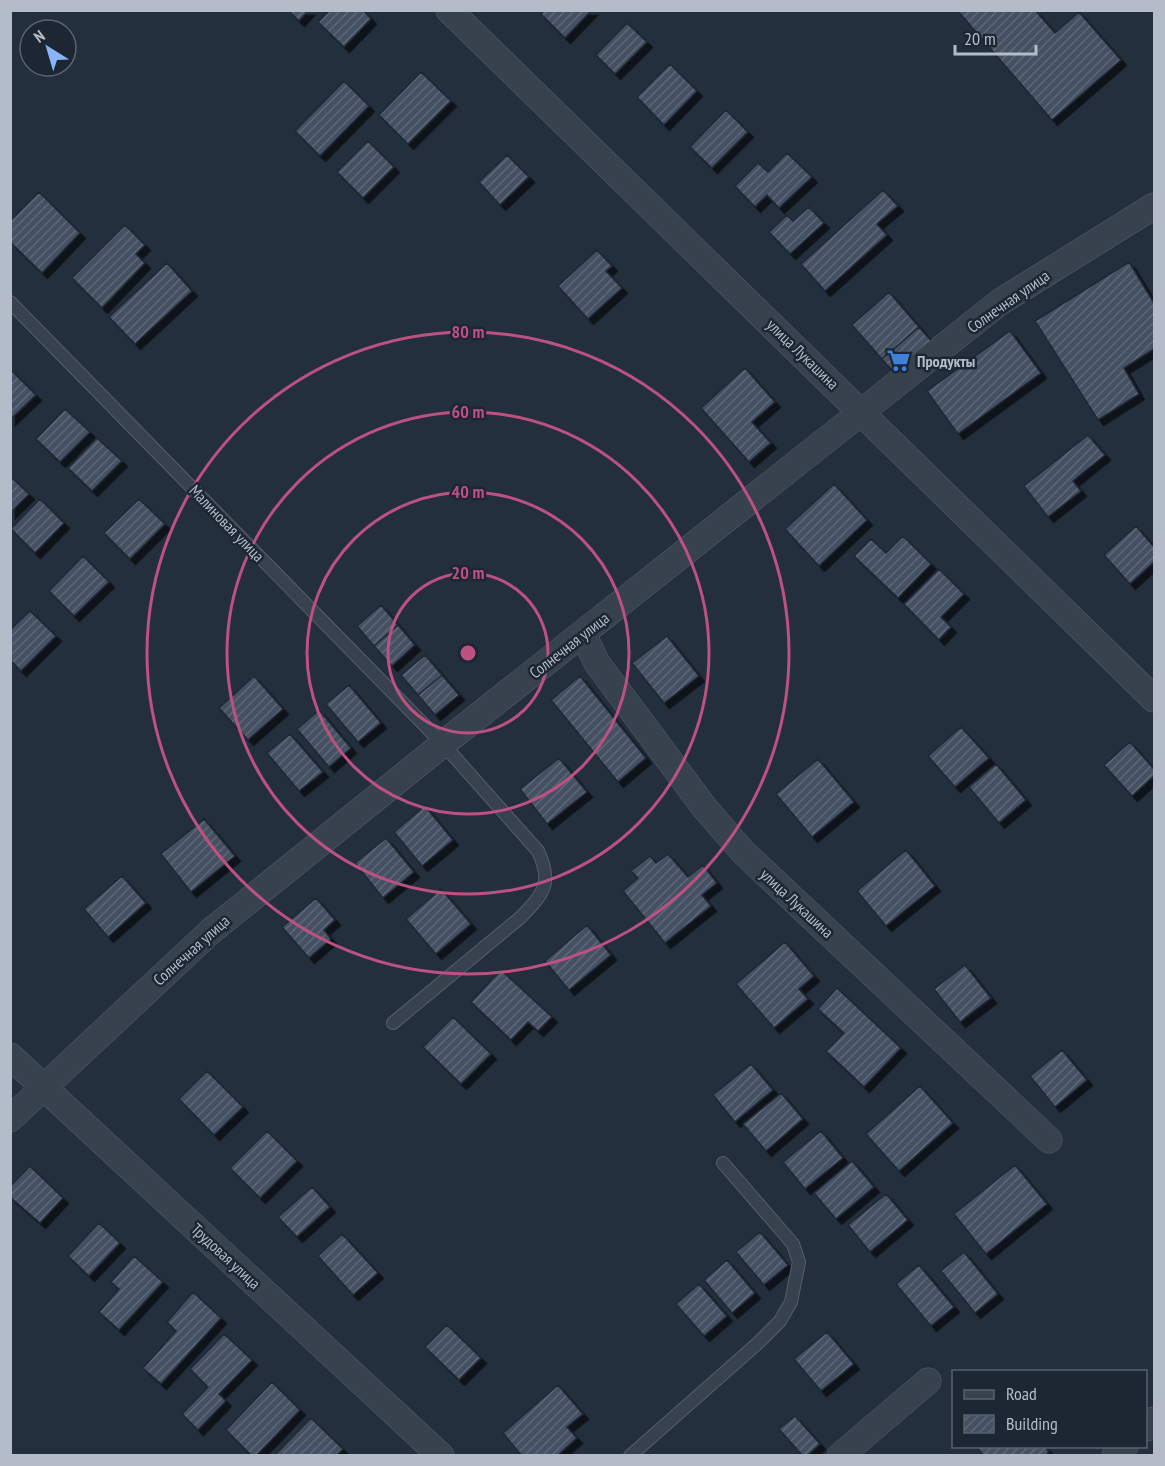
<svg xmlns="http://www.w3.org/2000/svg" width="1165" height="1466" font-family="'PT Sans Narrow',sans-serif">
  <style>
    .building { fill: url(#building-hatch); stroke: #1f2835; stroke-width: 1.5; filter: url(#shadow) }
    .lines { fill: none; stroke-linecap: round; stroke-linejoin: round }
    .lane-casing { stroke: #565f6c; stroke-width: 14 }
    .street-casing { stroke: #565f6c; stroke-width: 27 }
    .lane { stroke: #38414e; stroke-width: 12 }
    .street { stroke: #38414e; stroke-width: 26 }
    .ring { fill: none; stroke: #bd5182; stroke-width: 3 }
    .labels { text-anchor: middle; stroke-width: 5; stroke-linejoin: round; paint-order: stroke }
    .street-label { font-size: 16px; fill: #b4bcc9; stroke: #1d2633 }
    .poi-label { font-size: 16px; font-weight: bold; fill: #b4bcc9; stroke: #1d2633; text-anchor: start }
    .centre { fill: #bd5182; stroke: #1d2633; stroke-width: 3 }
    .ring-label { font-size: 18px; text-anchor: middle; font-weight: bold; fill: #bd5182; stroke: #1d2633; stroke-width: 5; stroke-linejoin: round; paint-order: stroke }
  </style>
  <defs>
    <pattern id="building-hatch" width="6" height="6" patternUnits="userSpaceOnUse" patternTransform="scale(1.5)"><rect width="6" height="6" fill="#455162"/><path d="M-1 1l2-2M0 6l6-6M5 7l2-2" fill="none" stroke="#5d6877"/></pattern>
    <filter id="shadow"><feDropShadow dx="5.5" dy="5.5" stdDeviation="0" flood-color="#0009"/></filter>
  </defs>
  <rect width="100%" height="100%" fill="#242f3e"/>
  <!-- building -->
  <path class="building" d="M288 10H309L299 21Z
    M330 10H363L371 19 344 47 318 22Z
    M544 10H592L565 38 541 14Z
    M957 10H1035L1055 33 1079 12 1121 60 1052 120Z
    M627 23 647 42 615 74 596 55Z
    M670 64 697 91 664 125 637 97Z
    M421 72 451 101 408 144 379 115Z
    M344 81 369 106 320 156 295 131Z
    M726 110 748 132 712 168 690 147Z
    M368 141 394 167 363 198 337 172Z
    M787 153 812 177 779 208 767 195 755 207 735 186 758 163 768 172Z
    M507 155 529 177 500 205 479 182Z
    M883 190 898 206 877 224 887 235 825 291 801 264Z
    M39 192 80 233 42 273 10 242V221Z
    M809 207 824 223 790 254 769 232 787 215 793 221Z
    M125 225 145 245 136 254 145 263 102 308 72 278Z
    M597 250 612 266 606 271 622 288 588 319 558 286Z
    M1129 262 1154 303V349L1124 368 1139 394 1098 420 1035 321Z
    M167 263 192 291 135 344 109 317Z
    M889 292 919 327 882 359 852 325Z
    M919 327 933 343 896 375 882 359Z
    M1010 331 1041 373 958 434 927 391Z
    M745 368 775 402 752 422 771 443 749 462 701 408Z
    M10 369 36 395 10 420Z
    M65 409 90 432 60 462 36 439Z
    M1088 435 1105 455 1073 481 1081 491 1048 517 1024 486Z
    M97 438 122 461 92 491 68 468Z
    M10 476 29 494 10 513Z
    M834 484 867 520 819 566 785 529Z
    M40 499 64 523 35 553 11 529Z
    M139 499 165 524 130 559 104 533Z
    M1136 526 1154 547V562L1130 584 1104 555Z
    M903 536 931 564 898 598 854 556 871 539 886 553Z
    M83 556 109 582 74 616 49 591Z
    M939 569 964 594 941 617 951 627 939 640 904 604Z
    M381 605 398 625 374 646 357 626Z
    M30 611 56 636 21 671 10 660V630Z
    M398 625 415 645 392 666 374 646Z
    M667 636 699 676 664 703 632 663Z
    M425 655 442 675 418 695 401 675Z
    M442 675 459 695 435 715 418 695Z
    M254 676 283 709 248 740 219 708Z
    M580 676 646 758 618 782 551 700Z
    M349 685 381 723 358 742 326 704Z
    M319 710 351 748 329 767 297 729Z
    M961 727 989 758 955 787 928 756Z
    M290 734 323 772 299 791 267 753Z
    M1130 742 1154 769V776L1132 796 1104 765Z
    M559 758 587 792 547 824 520 789Z
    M818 759 854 802 812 837 776 794Z
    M996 764 1026 800 999 823 969 787Z
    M425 806 453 840 422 866 394 832Z
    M204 819 235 856 191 892 161 854Z
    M386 838 414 872 383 898 355 863Z
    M906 850 935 886 886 926 857 891Z
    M668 854 688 877 703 865 717 883 702 895 711 906 665 943 623 891 638 878 631 871 650 856 656 863Z
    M122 876 146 903 108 937 84 909Z
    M441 889 471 924 436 954 406 919Z
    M316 898 335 920 324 930 331 939 309 958 282 927Z
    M587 925 611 955 569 990 545 961Z
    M785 942 814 976 799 989 808 999 774 1028 736 984Z
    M965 965 991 998 960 1022 934 989Z
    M501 970 552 1017 538 1031 528 1022 511 1040 471 1002Z
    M837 988 901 1048 864 1087 826 1051 844 1033 818 1009Z
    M453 1017 491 1054 461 1084 423 1047Z
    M1062 1050 1087 1080 1055 1107 1030 1076Z
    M751 1064 773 1090 735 1122 713 1095Z
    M207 1071 243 1107 214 1135 179 1099Z
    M920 1086 953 1123 899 1171 866 1134Z
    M781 1093 803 1119 766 1151 743 1124Z
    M267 1131 297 1161 260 1198 230 1168Z
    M821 1131 843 1158 805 1189 783 1162Z
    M852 1161 874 1187 836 1219 814 1193Z
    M1015 1165 1047 1204 986 1254 954 1214Z
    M30 1166 63 1198 40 1223 10 1197V1187Z
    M312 1187 330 1207 297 1237 278 1217Z
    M886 1194 908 1220 870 1252 848 1225Z
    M99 1223 120 1243 89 1276 68 1256Z
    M760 1232 788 1265 764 1285 736 1252Z
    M342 1234 378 1273 353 1295 318 1256Z
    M964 1252 998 1294 975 1313 941 1271Z
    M134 1256 163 1282 119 1330 99 1312 119 1289 111 1282Z
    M727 1260 755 1293 732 1313 704 1280Z
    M919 1265 954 1307 931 1326 896 1284Z
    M699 1284 727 1316 704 1336 676 1304Z
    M193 1292 221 1318 161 1384 143 1368 176 1331 167 1322Z
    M447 1325 481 1358 459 1380 425 1347Z
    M827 1332 854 1364 821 1391 794 1359Z
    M224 1334 252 1360 219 1394 226 1401 198 1430 182 1414 208 1387 190 1369Z
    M272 1382 300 1410 256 1456H252L226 1430Z
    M558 1385 583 1414 567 1427 577 1438 557 1456H522L503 1433Z
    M795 1416 820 1444 807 1456H803L779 1429Z
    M311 1418 343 1449 336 1456H274Z
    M976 1446H1045L1049 1452 1045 1456H984Z"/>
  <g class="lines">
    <defs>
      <path id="lane" d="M10 302 443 744 538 851C553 883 544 893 521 917L393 1023
        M630 1456 758 1343 780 1321 791 1302 799 1262 793 1244 723 1163"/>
      <path id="street" d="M449 10 1154 699
        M583 634 597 663 704 807 743 852 1049 1140
        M10 1056 441 1456
        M10 1119 211 931 443 744 1000 302 1154 206
        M1146 1428 1154 1420
        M840 1456 928 1381
        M1115 1456 1125 1446"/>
    </defs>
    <!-- lane casing -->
    <use href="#lane" class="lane-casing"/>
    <!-- street casing -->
    <use href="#street" class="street-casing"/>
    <!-- lane -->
    <use href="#lane" class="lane"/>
    <!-- street -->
    <use href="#street" class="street"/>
  </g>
  <!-- distance rings -->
  <g class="ring">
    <circle cx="468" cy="653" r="80"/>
    <circle cx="468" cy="653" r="161"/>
    <circle cx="468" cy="653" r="241"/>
    <circle cx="468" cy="653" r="321"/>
  </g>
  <!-- icons -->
  <defs>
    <symbol id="supermarket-bare" viewBox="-9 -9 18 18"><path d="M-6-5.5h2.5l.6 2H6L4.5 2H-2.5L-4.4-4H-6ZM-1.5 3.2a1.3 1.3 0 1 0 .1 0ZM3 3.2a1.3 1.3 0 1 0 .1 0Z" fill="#3f7fe0" stroke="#1d2633" stroke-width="2.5" paint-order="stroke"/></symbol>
  </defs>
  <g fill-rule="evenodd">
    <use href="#supermarket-bare" x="882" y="344" width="33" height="33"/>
  </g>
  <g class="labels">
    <!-- street labels -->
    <g class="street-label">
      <text transform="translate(1008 301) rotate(-35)" y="6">Солнечная улица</text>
      <text transform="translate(803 354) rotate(44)" y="6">улица Лукашина</text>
      <text transform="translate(227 523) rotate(46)" y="6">Малиновая улица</text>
      <text transform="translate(569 645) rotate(-38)" y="6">Солнечная улица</text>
      <text transform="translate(797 903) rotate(43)" y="6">улица Лукашина</text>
      <text transform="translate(191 950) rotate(-42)" y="6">Солнечная улица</text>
      <text transform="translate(226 1256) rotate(43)" y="6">Трудовая улица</text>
    </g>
    <!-- poi labels -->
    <g class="poi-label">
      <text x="917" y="367">Продукты</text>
    </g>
  </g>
  <circle cx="468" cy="653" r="9" class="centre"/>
  <g class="ring-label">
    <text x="468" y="338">80 m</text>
    <text x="468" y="418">60 m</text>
    <text x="468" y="498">40 m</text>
    <text x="468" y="579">20 m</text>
  </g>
  <!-- border -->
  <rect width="1165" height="1466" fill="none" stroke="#b4bcc9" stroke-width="24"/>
  <!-- legend -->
  <rect x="952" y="1370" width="195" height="78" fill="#1d2633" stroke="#59626f" stroke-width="1.5"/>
  <rect x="964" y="1390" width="30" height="9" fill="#38414e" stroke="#59626f" stroke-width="1.5"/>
  <text x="1006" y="1400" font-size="18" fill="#b4bcc9">Road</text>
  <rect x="964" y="1415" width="30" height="18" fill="url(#building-hatch)" stroke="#59626f" stroke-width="1.5"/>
  <text x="1006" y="1430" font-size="18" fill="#b4bcc9">Building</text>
  <!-- north arrow -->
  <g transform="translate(48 48) rotate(323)"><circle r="28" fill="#1d2633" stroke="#59626f" stroke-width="1.5"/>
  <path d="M0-4.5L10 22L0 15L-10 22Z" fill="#8ab4f8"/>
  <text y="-9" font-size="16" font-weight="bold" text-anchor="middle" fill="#b4bcc9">N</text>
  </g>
  <!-- scale -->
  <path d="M955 45v9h81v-9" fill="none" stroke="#b4bcc9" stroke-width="3"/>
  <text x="964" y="45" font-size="18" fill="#b4bcc9" stroke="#1d2633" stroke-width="4.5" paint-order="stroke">20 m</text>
</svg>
